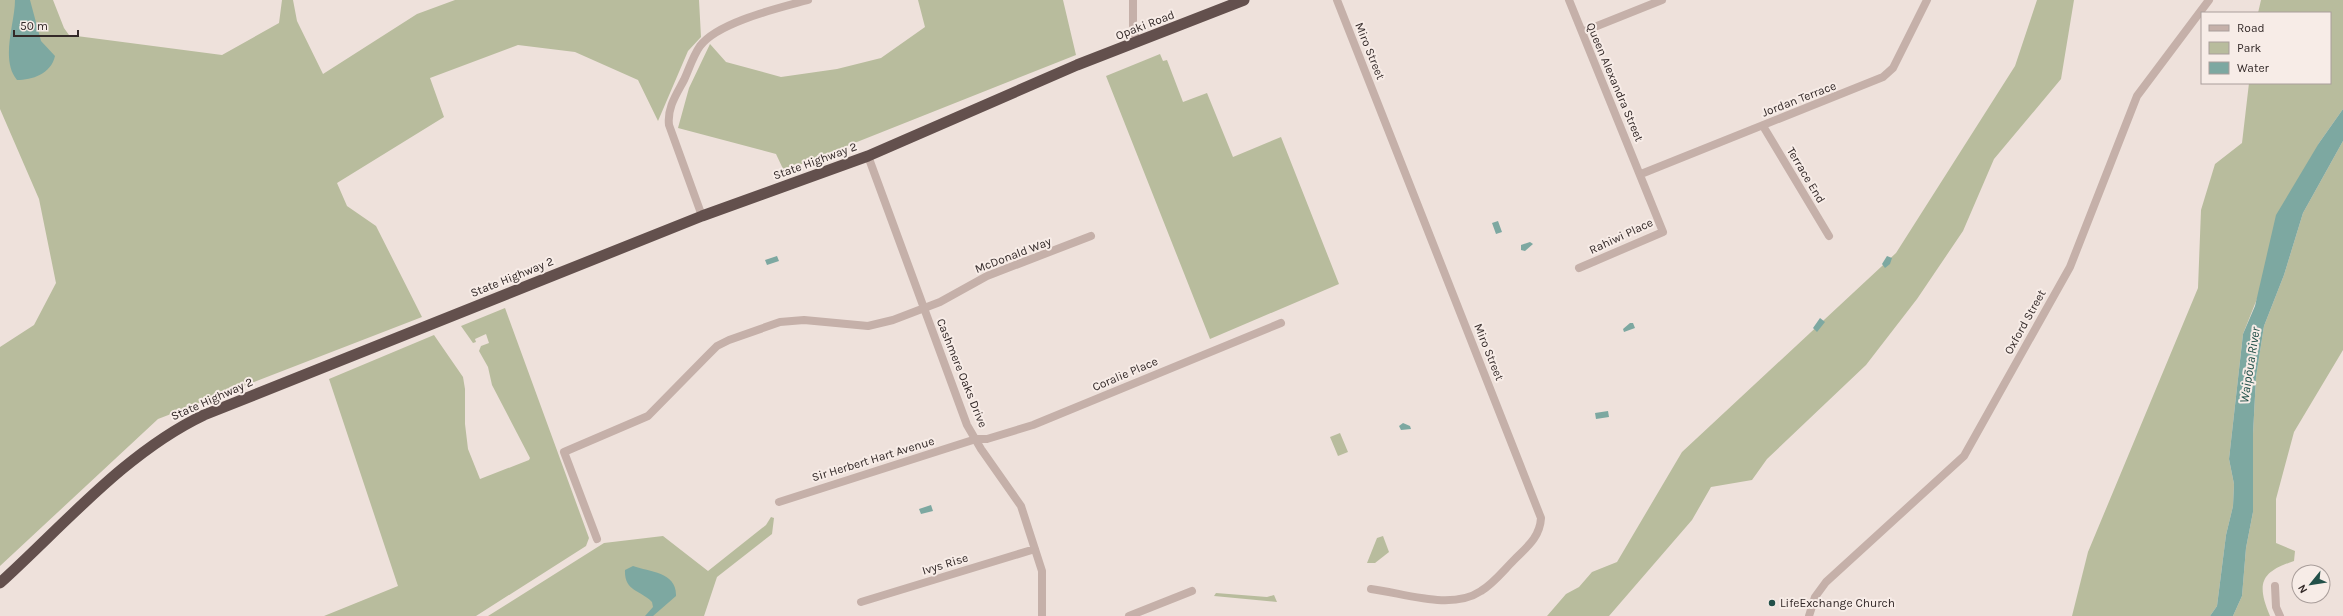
<svg xmlns="http://www.w3.org/2000/svg" width="2343" height="616" font-family="Karla,sans-serif">
  <style>
    .green { fill: #b8bc9d }
    .water { fill: #7da8a1 }
    .lines { fill: none; stroke-linecap: round; stroke-linejoin: round }
    .minor { stroke: #c5b0a9; stroke-width: 8 }
    .trunk { stroke: #63504d; stroke-width: 11 }
    .poi-dot { fill: #225049; stroke: #f7ece7; stroke-width: 1.5 }
    .labels { text-anchor: middle; stroke-width: 4; stroke-linejoin: round; paint-order: stroke }
    .street-label { font-size: 12px; fill: #332928; stroke: #f7ece7 }
    .poi-label { font-size: 12px; fill: #332928; stroke: #f7ece7; text-anchor: start }
    .water-label { font-size: 13px; font-style: italic; fill: #225049; stroke: #f7ece7 }
  </style>
  <rect width="100%" height="100%" fill="#eee1db"/>
  <!-- green -->
  <path class="green" d="M0 0H53L64 28 69 35 222 55 279 23 282 0H293L297 21 323 74 417 14 455 0H699L701 37 688 51 658 121 638 80 575 52 518 45 430 78 444 117 337 183 347 206 376 226 422 317 158 419 0 566V347L34 325 56 283 39 199 0 109Z
    M918 0H1063L1076 55 784 171 776 154 678 128 689 88 710 44 726 62 781 77 837 69 881 58 925 27Z
    M2037 0H2074L2061 79 1994 159 1963 231 1917 299 1866 365 1767 459 1752 480 1711 487 1692 520 1609 616H1547L1566 594 1579 587 1592 572 1617 562 1682 452 1896 253 2015 66Z
    M2261 0H2343V109L2319 143 2243 334 2229 459 2234 484 2233 506 2226 535 2217 606 2210 616H2072L2088 552 2198 288 2201 210 2215 164 2242 143 2249 83H2330V13H2258Z
    M1160 54 1163 61 1167 60 1183 102 1207 93 1233 157 1281 137 1339 284 1210 339 1106 76Z
    M2343 141V350L2294 432 2276 499V543L2295 551 2294 561C2261 572 2256 583 2270 616H2233L2242 596 2246 548 2253 512V434L2256 377 2264 326 2284 275 2303 213Z
    M505 308 589 538 586 546 476 616H324L398 586 329 379 434 335 463 377 465 389V424L468 449 480 479 529 460 530 458 492 385 488 367 479 351 481 346 489 343 486 334 475 339 476 342 473 343 461 326Z
    M1340 433 1348 452 1338 456 1330 437Z
    M771 517 774 518 772 534 717 577 704 616H488L604 543 663 536 708 571 766 525Z
    M1383 536 1389 552 1375 563H1367L1377 538Z
    M1216 593 1267 597 1274 595 1277 602 1214 596Z"/>
  <!-- water -->
  <path class="water" d="M15 0H30L41 41 55 56C51 74 32 80 17 80 0 60 15 23 15 0Z
    M2343 109V141L2303 213 2284 275 2264 326 2256 377 2253 434V512L2246 548 2242 596 2233 616H2210L2217 606 2226 535 2233 506 2234 484 2229 459 2243 334 2255 306 2276 215 2319 143Z
    M1498 221 1502 232 1496 234 1492 223Z
    M1530 242 1533 244 1525 251 1521 250V245Z
    M777 256 779 261 767 265 765 260Z
    M1887 256 1892 258 1890 264 1885 268 1882 264Z
    M1820 318 1825 322 1817 332 1813 328Z
    M1630 323H1633L1635 328 1624 332 1623 329Z
    M1608 411 1609 417 1596 419 1595 413Z
    M1403 423 1410 426 1411 429 1401 430 1399 426Z
    M931 505 933 511 921 514 919 509Z
    M633 566C650 572 677 572 676 596L653 616H645L653 607 652 602C640 590 624 591 625 570Z"/>
  <g class="lines">
    <!-- minor -->
    <path class="minor" d="M1133 0V27L1137 43
      M1337 0 1541 518C1540 537 1527 547 1514 560 1503 571 1494 583 1481 591 1451 611 1404 593 1371 589
      M1569 0 1663 232 1579 268
      M1582 32 1662 0
      M1763 126 1829 236
      M868 156 967 425 981 449 1021 506 1042 571V616
      M1641 174 1883 77 1893 68 1927 0
      M702 216 669 125C667 108 676 95 684 80 689 69 693 56 700 46 718 22 779 8 808 0
      M779 502 976 439H987L1033 425 1281 323
      M597 539 564 452 648 416 707 356 717 346 729 340 780 322 804 320 868 326 893 320 940 302 987 276 1091 236
      M2275 586 2276 607 2280 616
      M861 602 1035 549
      M1129 616 1192 591
      M1809 616 1815 597 1826 582 1964 456 2070 267 2137 96 2209 0"/>
    <!-- trunk -->
    <path class="trunk" d="M0 583C64 525 126 452 204 415L702 216 868 156 1077 65 1244 0"/>
  </g>
  <!-- markers -->
  <circle class="poi-dot" cx="1772" cy="603" r="4"/>
  <g class="labels">
    <!-- street labels -->
    <g class="street-label">
      <text transform="translate(1145 25) rotate(-21)" y="4">Opaki Road</text>
      <text transform="translate(1370 51) rotate(68)" y="4">Miro Street</text>
      <text transform="translate(1615 82) rotate(67)" y="4">Queen Alexandra Street</text>
      <text transform="translate(1799 99) rotate(-21)" y="4">Jordan Terrace</text>
      <text transform="translate(815 161) rotate(-20)" y="4">State Highway 2</text>
      <text transform="translate(1806 175) rotate(59)" y="4">Terrace End</text>
      <text transform="translate(1621 236) rotate(-25)" y="4">Rahiwi Place</text>
      <text transform="translate(1013 255) rotate(-21)" y="4">McDonald Way</text>
      <text transform="translate(512 277) rotate(-22)" y="4">State Highway 2</text>
      <text transform="translate(2025 322) rotate(-61)" y="4">Oxford Street</text>
      <text transform="translate(1489 352) rotate(68)" y="4">Miro Street</text>
      <text transform="translate(962 373) rotate(68)" y="4">Cashmere Oaks Drive</text>
      <text transform="translate(1125 374) rotate(-23)" y="4">Coralie Place</text>
      <text transform="translate(212 399) rotate(-24)" y="4">State Highway 2</text>
      <text transform="translate(873 459) rotate(-17)" y="4">Sir Herbert Hart Avenue</text>
      <text transform="translate(945 564) rotate(-17)" y="4">Ivys Rise</text>
    </g>
    <!-- poi labels -->
    <g class="poi-label">
      <text x="1780" y="607">LifeExchange Church</text>
    </g>
    <!-- water labels -->
    <g class="water-label">
      <text transform="translate(2249 365) rotate(-81)" y="5">Waipōua River</text>
    </g>
  </g>
  <!-- legend -->
  <rect x="2201" y="12" width="130" height="72" fill="#f7ece7" stroke="#a99e9b"/>
  <rect x="2209" y="25" width="20" height="6" fill="#c5b0a9" stroke="#a99e9b"/>
  <text x="2237" y="32" font-size="12" fill="#332928">Road</text>
  <rect x="2209" y="42" width="20" height="12" fill="#b8bc9d" stroke="#a99e9b"/>
  <text x="2237" y="52" font-size="12" fill="#332928">Park</text>
  <rect x="2209" y="62" width="20" height="12" fill="#7da8a1" stroke="#a99e9b"/>
  <text x="2237" y="72" font-size="12" fill="#332928">Water</text>
  <!-- north arrow -->
  <g transform="translate(2311 584) rotate(240)"><circle r="19" fill="#f7ece7" stroke="#a99e9b"/>
  <path d="M0-3L7 15L0 10L-7 15Z" fill="#225049"/>
  <text y="-6" font-size="11" font-weight="bold" text-anchor="middle" fill="#332928">N</text>
  </g>
  <!-- scale -->
  <path d="M14 30v6h64v-6" fill="none" stroke="#332928" stroke-width="2"/>
  <text x="20" y="30" font-size="12" fill="#332928" stroke="#f7ece7" stroke-width="3" paint-order="stroke">50 m</text>
</svg>
